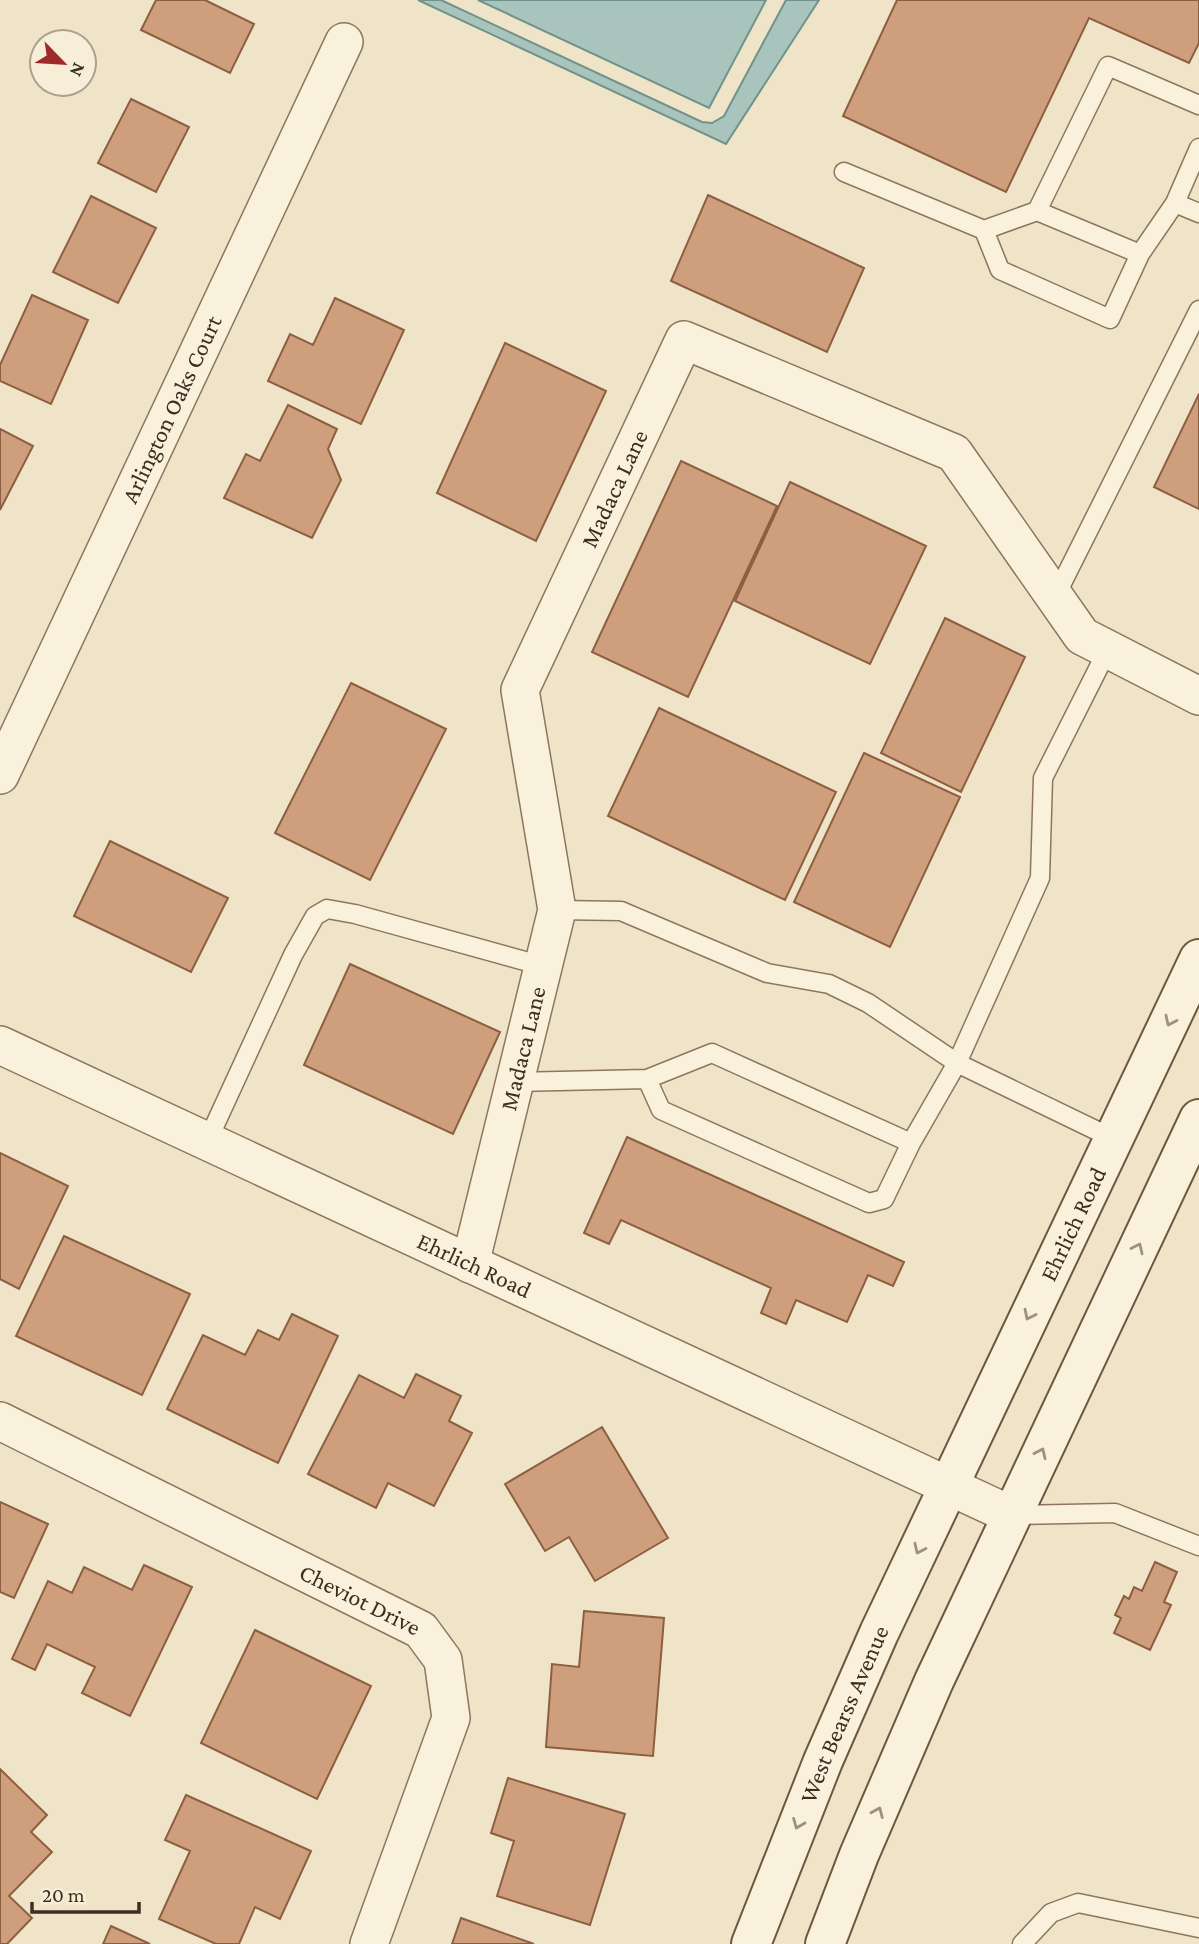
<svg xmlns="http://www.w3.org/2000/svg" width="1199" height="1944" font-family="'Crimson Pro',serif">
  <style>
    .water { fill: #a9c4bc; stroke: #6f938a; stroke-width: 2 }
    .building { fill: #cf9f7d; stroke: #8d5f41; stroke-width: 2 }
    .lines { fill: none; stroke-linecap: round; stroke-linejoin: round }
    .lane-casing { stroke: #8d765c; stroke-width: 21 }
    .street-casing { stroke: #8d765c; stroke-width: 40 }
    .secondary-casing { stroke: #6f573f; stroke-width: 42 }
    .lane { stroke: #faf1dc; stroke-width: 18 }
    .street { stroke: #faf1dc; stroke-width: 37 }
    .secondary { stroke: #faf1dc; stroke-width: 38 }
    .oneway { stroke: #9c907e }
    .labels { text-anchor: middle; stroke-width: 6; stroke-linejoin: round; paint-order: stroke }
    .street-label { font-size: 24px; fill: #3d2e20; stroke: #f7eed8 }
  </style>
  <rect width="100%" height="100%" fill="#f0e4c8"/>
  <!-- water -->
  <path class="water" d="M418 0H441L702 122 712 123 724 116 786 0H819L726 144Z
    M478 0H766L709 108Z"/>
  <!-- building -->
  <path class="building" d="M156 0H205L254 24 230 73 141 30Z
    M897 0H1199V43L1189 63 1089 18 1006 192 843 116Z
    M131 99 189 127 156 192 98 163Z
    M708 195 864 268 827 352 671 281Z
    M91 196 156 228 118 303 53 272Z
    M32 295 88 320 51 404 0 381V365Z
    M335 298 404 330 361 424 268 381 290 334 313 345Z
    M505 343 606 391 536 541 437 493Z
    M1199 394V509L1154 487Z
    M288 405 337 429 328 449 341 480 312 538 224 498 246 454 260 461Z
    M0 429 33 446 0 510Z
    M681 461 777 506 688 697 592 652Z
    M790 482 926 546 870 664 735 601Z
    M945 618 1025 657 961 792 881 753Z
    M351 683 446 729 370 880 275 833Z
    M659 708 836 792 785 900 608 816Z
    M864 753 960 797 890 947 794 902Z
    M110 841 228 898 191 972 74 916Z
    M350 964 500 1032 453 1134 304 1065Z
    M627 1137 904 1262 893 1286 868 1275 847 1322 796 1300 786 1324 761 1313 771 1288 621 1220 609 1244 584 1233Z
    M0 1153 68 1186 19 1289 0 1279Z
    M64 1236 190 1294 142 1395 16 1336Z
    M292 1314 338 1336 278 1463 167 1409 203 1335 245 1355 258 1330 279 1340Z
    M416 1374 461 1396 449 1421 472 1433 434 1506 388 1483 376 1508 308 1474 359 1375 404 1398Z
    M602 1427 668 1538 595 1581 569 1537 545 1551 505 1484Z
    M0 1502 48 1524 14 1598 0 1592Z
    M1155 1562 1177 1572 1164 1602 1171 1605 1150 1650 1114 1633 1121 1618 1115 1615 1124 1596 1129 1599 1134 1587 1142 1591Z
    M144 1565 192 1587 130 1716 82 1693 95 1667 47 1644 35 1670 12 1659 48 1581 72 1593 84 1567 132 1590Z
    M584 1611 664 1618 653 1756 546 1747 552 1664 579 1667Z
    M255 1630 371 1686 317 1799 201 1743Z
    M0 1769 47 1815 31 1832 52 1852 9 1896 32 1918 7 1944H0Z
    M508 1778 625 1814 590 1925 497 1896 514 1841 491 1833Z
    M186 1795 311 1851 280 1919 255 1907 239 1944H216L159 1919 190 1851 165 1840Z
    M461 1918 534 1944H452Z
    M111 1926 150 1944H103Z"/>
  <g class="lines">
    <defs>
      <path id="lane" d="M1199 105 1108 66 1037 211 1140 254 1175 203 1199 148
        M844 172 984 230
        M1175 203 1199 213
        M1037 211 984 230 1000 270 1110 319 1140 254
        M1055 597 1199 310
        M557 910 621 911 767 973 829 984 868 1003 957 1063 1114 1139
        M647 1079 661 1110 869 1203 884 1199 911 1143
        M515 1082 647 1079 712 1053 911 1143 957 1063 1040 878 1043 778 1108 649
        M207 1142 293 955 315 916 327 909 355 914 543 966
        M1011 1515 1115 1513 1199 1546
        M1022 1944 1051 1913 1078 1903 1199 1928"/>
      <g id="street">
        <path id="s1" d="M0 775 344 42"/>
        <path id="s2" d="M0 1045 1011 1515"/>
        <path id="s3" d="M470 1264 557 910 520 690 684 340 954 453 1082 636 1199 696"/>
        <path id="s4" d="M0 1421 421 1630 443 1660 451 1718 369 1944"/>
      </g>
      <g id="secondary">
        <path id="s5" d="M751 1944 823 1761 879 1633 1199 959"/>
        <path d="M825 1944 859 1855 934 1681 1199 1119"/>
      </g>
    </defs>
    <!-- lane casing -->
    <use href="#lane" class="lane-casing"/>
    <!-- street casing -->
    <use href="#street" class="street-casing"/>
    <!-- secondary casing -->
    <use href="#secondary" class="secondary-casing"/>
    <!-- lane -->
    <use href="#lane" class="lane"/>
    <!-- street -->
    <use href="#street" class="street"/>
    <!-- secondary -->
    <use href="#secondary" class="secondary"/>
  </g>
  <!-- one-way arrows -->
  <defs><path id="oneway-chevron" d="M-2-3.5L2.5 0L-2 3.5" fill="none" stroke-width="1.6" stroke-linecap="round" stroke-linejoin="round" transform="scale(1.75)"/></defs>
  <g class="oneway">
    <use href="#oneway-chevron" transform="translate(1170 1021) rotate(115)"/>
    <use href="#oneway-chevron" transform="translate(1138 1248) rotate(-65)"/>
    <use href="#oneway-chevron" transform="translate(1029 1315) rotate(116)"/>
    <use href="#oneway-chevron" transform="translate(1041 1453) rotate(-65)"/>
    <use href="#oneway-chevron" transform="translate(919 1549) rotate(115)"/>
    <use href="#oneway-chevron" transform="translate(878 1812) rotate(-67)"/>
    <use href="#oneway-chevron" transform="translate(798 1824) rotate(112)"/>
  </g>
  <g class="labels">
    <!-- street labels -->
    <g class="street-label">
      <text dy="8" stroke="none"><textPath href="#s1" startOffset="404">Arlington Oaks Court</textPath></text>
      <text dy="8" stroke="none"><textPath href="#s3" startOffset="810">Madaca Lane</textPath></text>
      <text dy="8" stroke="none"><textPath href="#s3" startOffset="222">Madaca Lane</textPath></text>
      <text dy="8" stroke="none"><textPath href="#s5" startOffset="789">Ehrlich Road</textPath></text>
      <text dy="8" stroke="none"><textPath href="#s2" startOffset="523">Ehrlich Road</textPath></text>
      <text dy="8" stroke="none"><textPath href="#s4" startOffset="402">Cheviot Drive</textPath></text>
      <text dy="8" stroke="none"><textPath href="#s5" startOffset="248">West Bearss Avenue</textPath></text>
    </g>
  </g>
  <!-- north arrow -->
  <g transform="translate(63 63) rotate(115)"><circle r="33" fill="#f7eed8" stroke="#ada18e" stroke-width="2"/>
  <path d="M0-5L12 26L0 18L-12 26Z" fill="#9e2a2b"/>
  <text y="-10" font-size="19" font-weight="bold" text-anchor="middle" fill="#3d2e20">N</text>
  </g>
  <!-- scale -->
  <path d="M32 1902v10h107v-10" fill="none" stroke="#3d2e20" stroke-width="3.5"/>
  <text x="42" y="1902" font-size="21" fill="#3d2e20" stroke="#f7eed8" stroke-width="5" paint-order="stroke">20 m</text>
</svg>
